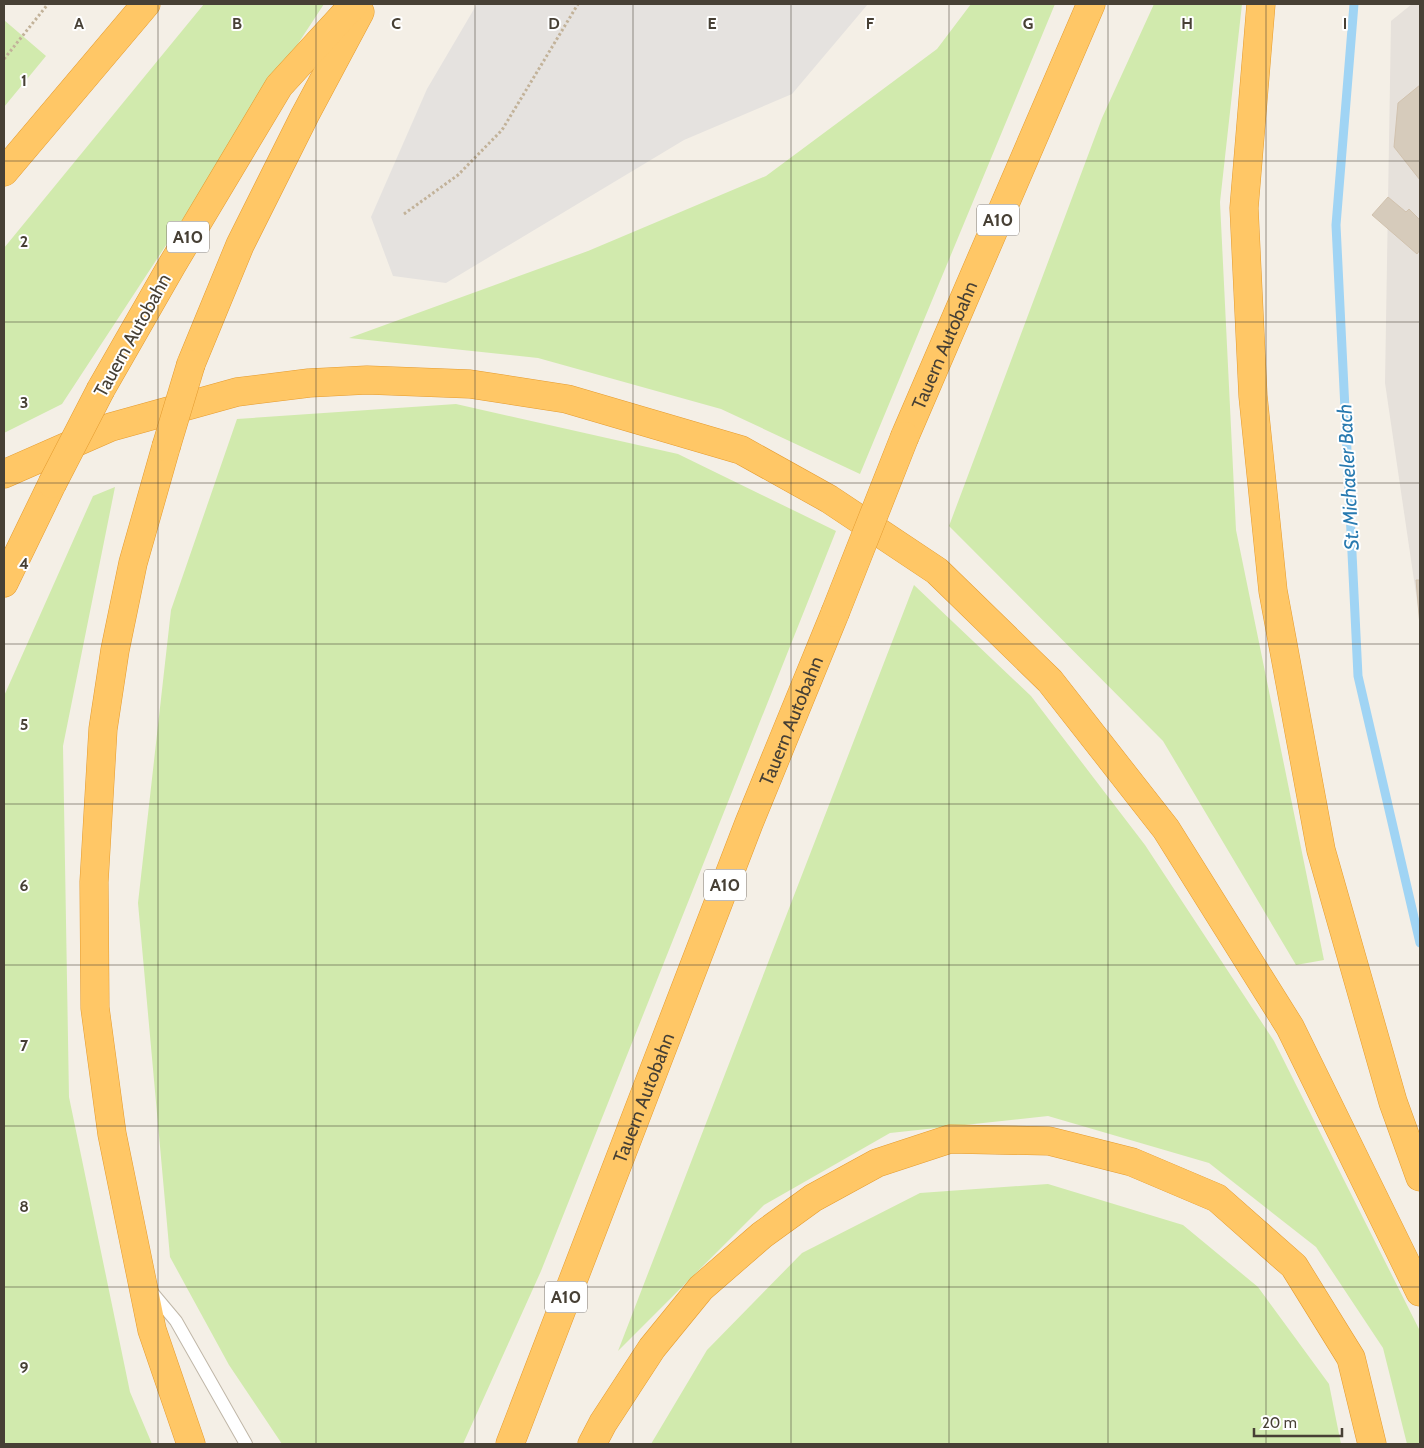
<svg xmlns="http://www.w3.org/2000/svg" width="1424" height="1448" font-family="Cabin,sans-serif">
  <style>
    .industrial { fill: #e6e1db }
    .green { fill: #d1eaad }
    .parking { fill: #e5e2df }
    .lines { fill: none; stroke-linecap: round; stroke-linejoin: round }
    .stream { stroke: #a0d4f4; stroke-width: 9 }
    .building { fill: #d6cbbb; stroke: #d1c2ae }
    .service-casing { stroke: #c0b7a8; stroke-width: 14 }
    .motorway-casing { stroke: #e59c30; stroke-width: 29 }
    .path { stroke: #c2b299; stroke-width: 3; stroke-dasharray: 2.5 2.5; stroke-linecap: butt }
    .service { stroke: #fff; stroke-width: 12 }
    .motorway { stroke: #ffc766; stroke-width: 28 }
    .motorway-bridge-casing { stroke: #e59c30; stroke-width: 29; stroke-linecap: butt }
    .motorway-bridge { stroke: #ffc766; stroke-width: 28 }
    .grid { fill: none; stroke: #474035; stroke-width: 1; stroke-opacity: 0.55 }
    .labels { text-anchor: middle; stroke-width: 4; stroke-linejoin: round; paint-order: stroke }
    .shield { fill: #fff; stroke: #7e7972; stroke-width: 1 }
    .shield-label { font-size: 18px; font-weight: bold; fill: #474035 }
    .street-label { font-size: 19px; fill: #474035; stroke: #fff }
    .water-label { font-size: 20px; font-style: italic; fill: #287ab0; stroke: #fff }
    .grid-label { font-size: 16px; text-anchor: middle; font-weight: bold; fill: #474035; stroke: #fff; stroke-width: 4; stroke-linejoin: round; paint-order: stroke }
  </style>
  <rect width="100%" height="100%" fill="#f4efe6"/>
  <!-- industrial -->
  <path class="industrial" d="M1412 4H1420V621L1385 383 1391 21Z"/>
  <!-- green -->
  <path class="green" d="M204 4H324L62 404 4 433V248Z
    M971 4H1055L860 474 721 409 538 358 349 338 588 251 766 176 937 49Z
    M1154 4H1242L1220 202 1236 530 1324 960 1296 965 1163 741 949 526 1102 118Z
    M4 20 46 56 4 107Z
    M456 404 678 454 836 531 541 1271 463 1444H282L229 1365 170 1257 138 903 171 610 237 419Z
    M115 487 63 746 69 1097 130 1392 152 1444H4V696L93 496Z
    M914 585 1031 696 1145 845 1274 1041 1420 1331V1444H1407L1383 1348 1316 1247 1209 1163 1048 1116 890 1133 764 1205 618 1351Z
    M1048 1184 1183 1225 1258 1287 1329 1384 1341 1444H651L707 1350 802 1253 920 1193Z"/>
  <!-- parking -->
  <path class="parking" d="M477 4H868L792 94 684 140 446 283 393 276 371 217 427 89Z"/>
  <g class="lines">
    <!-- stream -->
    <path class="stream" d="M1354 4 1336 225 1358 676 1420 943"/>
  </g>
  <!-- building -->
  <path class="building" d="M1420 85V180L1394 147 1398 103Z
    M1388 197 1406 212 1409 209 1420 220V250L1417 254 1372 215Z
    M1416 580H1420V626Z"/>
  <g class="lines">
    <defs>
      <path id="service" d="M150 1290 176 1321 246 1444"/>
      <g id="motorway">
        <path d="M1261 4 1244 208 1253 396 1273 591 1321 850 1393 1102 1420 1177"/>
        <path d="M4 172 146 4"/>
        <path d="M191 364 240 245 305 115 360 12"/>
        <path d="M101 389 172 265 279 86 354 4"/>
        <path id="s1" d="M905 436 1091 4"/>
        <path d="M166 447 133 563 115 650 103 729 94 882 95 1008 112 1134 152 1330 191 1444"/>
        <path d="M4 474 111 427 237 392 309 383 367 380 470 384 567 399 741 450 829 499 937 571 1050 681 1166 829 1290 1027 1420 1292"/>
        <path d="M4 583 52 484"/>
        <path id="s2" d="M510 1444 749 823 835 613"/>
        <path d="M592 1444 603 1423 652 1348 701 1288 762 1235 813 1198 877 1163 950 1139 1049 1141 1132 1162 1217 1198 1294 1266 1351 1358 1372 1444"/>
      </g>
    </defs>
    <!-- service casing -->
    <use href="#service" class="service-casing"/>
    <!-- motorway casing -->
    <use href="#motorway" class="motorway-casing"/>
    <!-- path -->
    <path class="path" d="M4 59 48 4
      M404 214 458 175 502 130 578 4"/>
    <!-- service -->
    <use href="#service" class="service"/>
    <!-- motorway -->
    <use href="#motorway" class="motorway"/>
    <defs>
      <path id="motorway-bridge" d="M166 447 191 364
        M52 484 101 389
        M835 613 905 436"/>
    </defs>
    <!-- motorway-bridge casing -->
    <use href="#motorway-bridge" class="motorway-bridge-casing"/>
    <!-- motorway-bridge -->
    <use href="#motorway-bridge" class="motorway-bridge"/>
  </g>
  <!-- grid -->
  <path class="grid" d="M158 4V1444M316 4V1444M475 4V1444M633 4V1444M791 4V1444M949 4V1444M1108 4V1444M1266 4V1444M4 161H1420M4 322H1420M4 483H1420M4 644H1420M4 804H1420M4 965H1420M4 1126H1420M4 1287H1420"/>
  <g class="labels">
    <!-- shield labels -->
    <g class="shield">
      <rect x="977" y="204.5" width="42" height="31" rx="4"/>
      <rect x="167" y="221.5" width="42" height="31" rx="4"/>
      <rect x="704" y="869.5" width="42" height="31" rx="4"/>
      <rect x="545" y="1281.5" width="42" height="31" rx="4"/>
    </g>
    <g class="shield-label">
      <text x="998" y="226">A10</text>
      <text x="188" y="243">A10</text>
      <text x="725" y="891">A10</text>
      <text x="566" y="1303">A10</text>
    </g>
    <!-- street labels -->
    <g class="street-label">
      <text transform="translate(132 335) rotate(-61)" y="7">Tauern Autobahn</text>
      <text dy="7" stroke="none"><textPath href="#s1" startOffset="99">Tauern Autobahn</textPath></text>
      <text dy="7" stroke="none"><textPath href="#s2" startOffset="776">Tauern Autobahn</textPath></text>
      <text dy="7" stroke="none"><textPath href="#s2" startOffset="371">Tauern Autobahn</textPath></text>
    </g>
    <!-- water labels -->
    <g class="water-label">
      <text transform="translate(1348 477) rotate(-93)" y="7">St. Michaeler Bach</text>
    </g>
  </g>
  <g class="grid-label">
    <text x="79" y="29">A</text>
    <text x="237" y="29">B</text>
    <text x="396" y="29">C</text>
    <text x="554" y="29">D</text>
    <text x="712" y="29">E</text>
    <text x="870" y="29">F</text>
    <text x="1028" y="29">G</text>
    <text x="1187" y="29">H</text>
    <text x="1345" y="29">I</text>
    <text x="24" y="86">1</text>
    <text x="24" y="247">2</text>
    <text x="24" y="408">3</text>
    <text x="24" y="569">4</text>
    <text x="24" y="730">5</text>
    <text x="24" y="891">6</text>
    <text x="24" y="1051">7</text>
    <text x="24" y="1212">8</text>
    <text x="24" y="1373">9</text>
  </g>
  <!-- border -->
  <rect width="1424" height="1448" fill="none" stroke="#474035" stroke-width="10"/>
  <!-- scale -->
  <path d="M1254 1428v8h88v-8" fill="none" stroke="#474035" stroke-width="2.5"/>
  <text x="1262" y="1428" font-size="15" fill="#474035" stroke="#ffffff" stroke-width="4" paint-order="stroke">20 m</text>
</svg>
